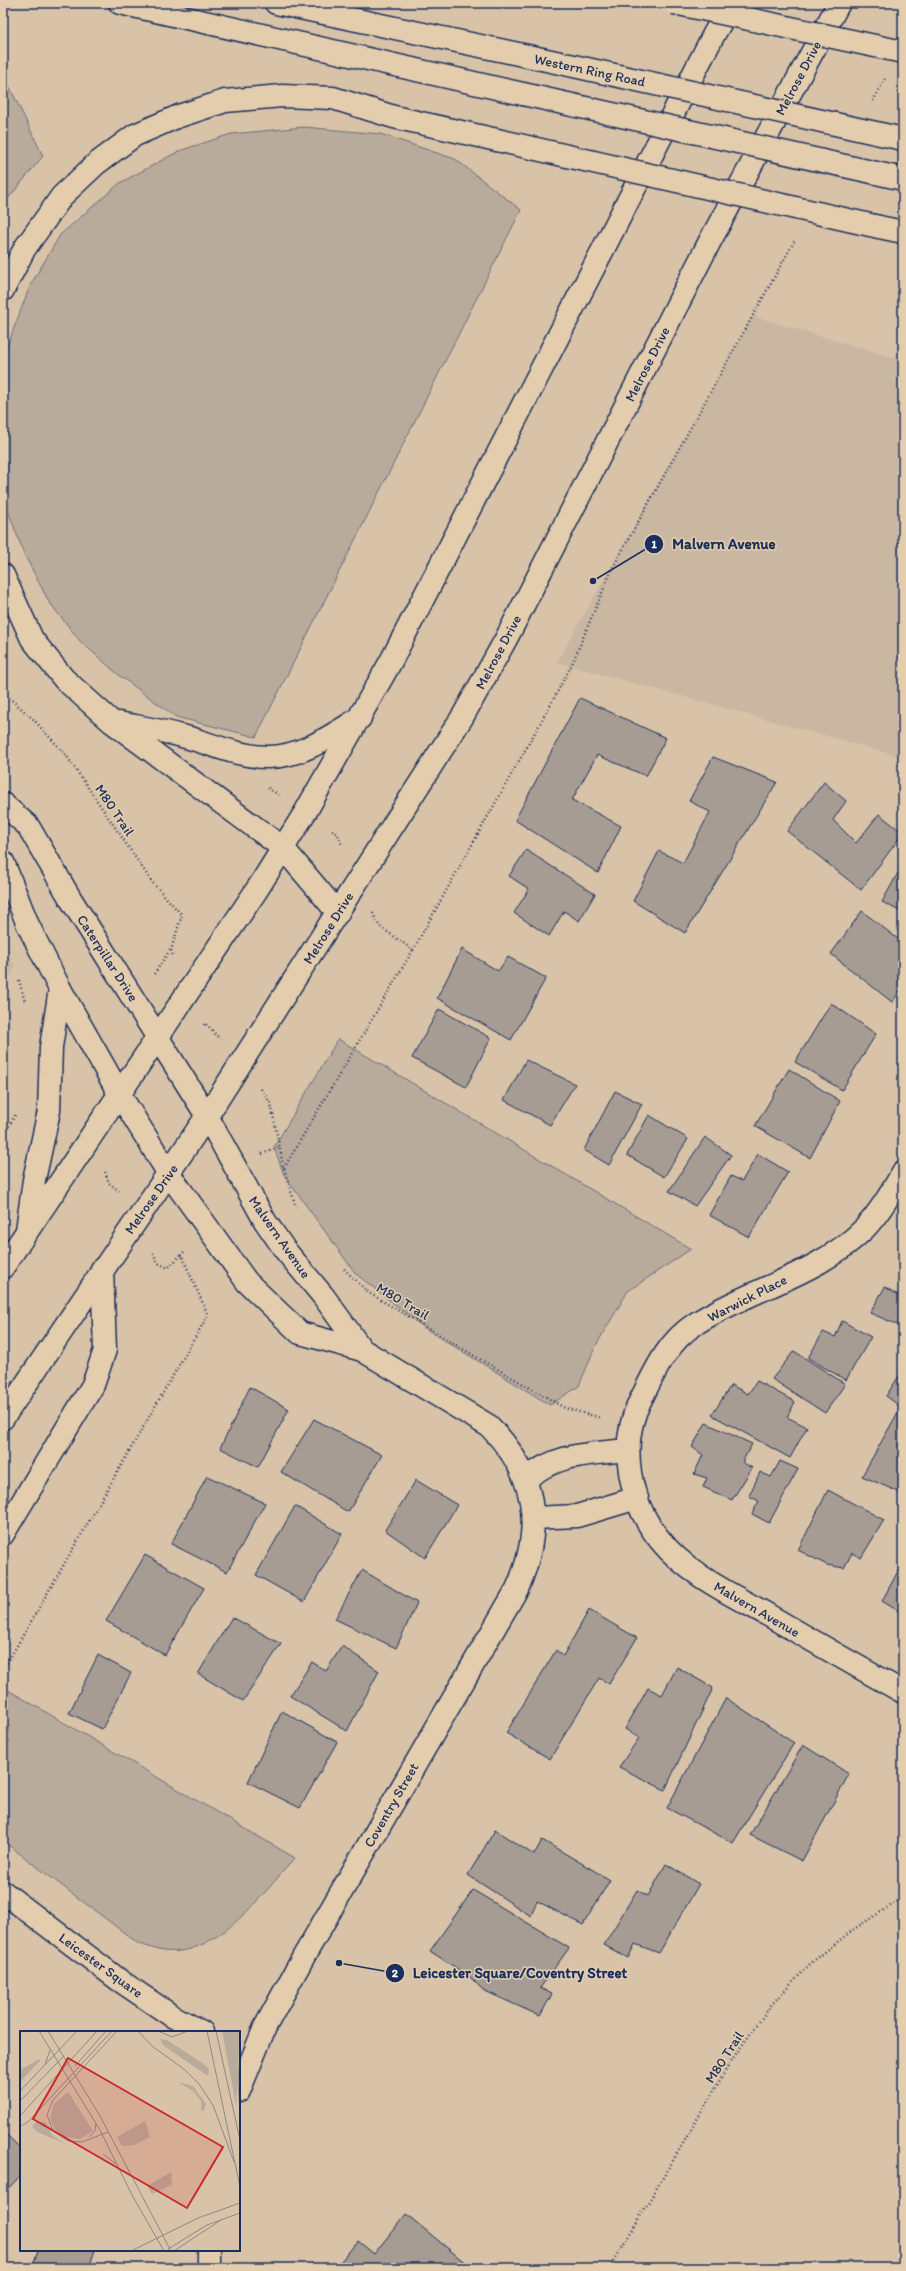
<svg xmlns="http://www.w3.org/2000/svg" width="906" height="2271" font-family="Itim,sans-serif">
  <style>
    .built { fill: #c9b7a2 }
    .green { fill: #b9ab9c; stroke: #6a6d7d }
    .building { fill: #a69c94; stroke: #1b2f5e }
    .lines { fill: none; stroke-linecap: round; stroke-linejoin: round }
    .street-casing { stroke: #1b2f5e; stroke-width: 25 }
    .primary-casing { stroke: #1b2f5e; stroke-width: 25 }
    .highway-casing { stroke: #1b2f5e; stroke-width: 25 }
    .path { stroke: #1b2f5e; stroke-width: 2.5; stroke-dasharray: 1 3; stroke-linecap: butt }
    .street { stroke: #e4cdad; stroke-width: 22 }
    .primary { stroke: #e4cdad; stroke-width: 22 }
    .highway { stroke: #e4cdad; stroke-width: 22 }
    .highway-bridge-casing { stroke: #1b2f5e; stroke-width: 25; stroke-linecap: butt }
    .highway-bridge { stroke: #e4cdad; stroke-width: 22 }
    .labels { text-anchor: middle; stroke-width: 3; stroke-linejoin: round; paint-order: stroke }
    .street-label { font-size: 14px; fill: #1b2f5e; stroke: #e4cdad }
    .inset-road { fill: none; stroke: #8c888a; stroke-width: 1 }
    .view { fill: #cd282b; fill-opacity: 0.15; stroke: #cd282b; stroke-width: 2 }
    .inset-edge { fill: none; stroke: #1b2f5e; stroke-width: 2 }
    .leader { fill: none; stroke: #1b2f5e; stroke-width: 1.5 }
    .callout-dot { fill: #1b2f5e; stroke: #e4cdad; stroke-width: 1.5 }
    .mark-label { font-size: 12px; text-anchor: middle; font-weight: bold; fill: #fff }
    .callout-label { font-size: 15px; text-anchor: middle; font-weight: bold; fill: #1b2f5e; stroke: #e4cdad; stroke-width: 3; stroke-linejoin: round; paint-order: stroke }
  </style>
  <rect width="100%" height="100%" fill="#d8c3a8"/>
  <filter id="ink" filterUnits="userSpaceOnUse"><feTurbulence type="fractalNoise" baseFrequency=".025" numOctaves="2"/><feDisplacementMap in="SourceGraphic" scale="8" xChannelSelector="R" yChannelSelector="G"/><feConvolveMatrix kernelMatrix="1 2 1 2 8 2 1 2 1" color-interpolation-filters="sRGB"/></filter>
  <g filter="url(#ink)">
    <!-- built -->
    <path class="built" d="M753 316 903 361V757L557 662Z
      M3 939 15 968 3 989Z"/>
    <!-- green -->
    <path class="green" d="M3 73 43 156 3 205Z
      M304 127 380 134 455 159 521 210 256 737 176 717 120 676 80 641 49 602 24 554 3 497V357L30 286 60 235 120 183 179 151 231 134Z
      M338 1039 691 1249 628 1291 595 1347 579 1386 550 1405 426 1329 356 1274 284 1175 274 1147Z
      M3 1687 295 1858C264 1892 217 1958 165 1951 156 1950 147 1946 139 1944L3 1841Z"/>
    <!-- building -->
    <path class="building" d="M580 698 666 738 646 776 597 755 572 800 621 826 598 873 515 820Z
      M713 757 777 782 685 933 633 901 659 851 683 863 710 812 689 801Z
      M824 782 846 801 833 820 856 843 879 814 903 833 861 890 787 831Z
      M526 850 595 894 579 921 564 911 549 936 514 913 529 889 509 876Z
      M903 864V913L882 902Z
      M862 911 903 943V987L892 1002 831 954Z
      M462 949 498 971 508 957 546 978 511 1040 437 998Z
      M831 1003 876 1034 842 1090 795 1062Z
      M439 1009 491 1038 466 1087 412 1058Z
      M526 1060 575 1084 550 1125 504 1100Z
      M789 1069 840 1101 810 1158 755 1126Z
      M615 1091 642 1104 609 1165 584 1150Z
      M649 1115 688 1139 664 1177 627 1155Z
      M705 1137 731 1155 695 1206 669 1191Z
      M758 1154 788 1172 749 1237 709 1215 731 1176 742 1181Z
      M903 1285V1327L870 1313 885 1287 898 1295Z
      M842 1321 871 1337 846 1380 808 1358 823 1332 835 1337Z
      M794 1351 845 1384 825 1413 772 1379Z
      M903 1370V1494L862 1476 901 1407 886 1396Z
      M757 1381 795 1402 787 1417 807 1427 790 1458 712 1415 731 1385 748 1394Z
      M250 1387 289 1409 258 1467 220 1448Z
      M314 1419 382 1455 348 1512 281 1472Z
      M706 1423 752 1444 742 1462 752 1468 732 1500 703 1487 707 1478 694 1474 703 1455 692 1447Z
      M780 1461 798 1469 769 1523 752 1514 759 1501 749 1496 760 1472 771 1477Z
      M207 1476 265 1503 227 1572 171 1544Z
      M416 1480 457 1505 425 1558 385 1530Z
      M828 1490 884 1520 861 1558 852 1553 844 1568 827 1565 798 1550Z
      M295 1506 342 1534 304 1602 256 1575Z
      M145 1555 204 1588 165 1655 106 1621Z
      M903 1562V1614L882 1601Z
      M362 1570 417 1603 396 1648 335 1619Z
      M589 1610 637 1638 609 1684 599 1678 550 1759 506 1733 556 1650 563 1656Z
      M232 1617 281 1644 243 1701 198 1674Z
      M342 1646 379 1671 347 1731 290 1696 312 1662 326 1671Z
      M98 1655 131 1673 102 1729 69 1713Z
      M677 1667 713 1688 665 1790 619 1767 639 1738 625 1729 648 1688 662 1695Z
      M726 1698 794 1743 733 1843 667 1808Z
      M282 1711 337 1742 300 1808 248 1782Z
      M803 1745 849 1774 802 1861 750 1835Z
      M495 1830 534 1855 542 1840 610 1880 583 1925 537 1901 531 1916 468 1875Z
      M666 1864 699 1884 659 1953 635 1944 628 1958 604 1945 637 1890 648 1896Z
      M473 1890 569 1948 540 1988 552 1994 540 2016 483 1990 470 1977 430 1951Z
      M3 2131 21 2149V2175L3 2194Z
      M406 2214 468 2265 466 2268H335L358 2241 374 2254Z
      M38 2250H95L89 2268H32Z"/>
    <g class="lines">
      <defs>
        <path id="street" d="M3 804 28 826 70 898 207 1116 265 1221 285 1250 324 1297 362 1350
          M3 862 28 925 60 989 120 1095 169 1174 247 1282 300 1333 362 1350 489 1426C537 1474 544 1528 517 1589L304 1956 265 2027 239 2091
          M903 1172C892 1192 880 1212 865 1228 819 1275 749 1289 695 1324 666 1343 655 1372 640 1401 618 1446 629 1502 660 1540 687 1574 731 1594 768 1615 813 1641 858 1667 903 1692
          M525 1480C556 1453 589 1454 628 1450
          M534 1518 577 1516 637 1498
          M3 1534 93 1385 105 1350 102 1269
          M3 1892 119 1980 172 2016 202 2032
          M209 2268V2250"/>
        <path id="primary" d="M27 1230 34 1180 49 1111 51 1047 60 989
          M3 1267 258 888 306 811 390 663 714 34 732 3
          M3 1418 207 1116 463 716 506 639 710 241 839 3"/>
        <path id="highway" d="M120 3 523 94
          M276 3 542 59
          M879 227 903 232
          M3 290 25 248 62 196 96 164 135 135 179 116 225 101 282 96 333 98 394 117 497 140
          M3 575 32 639 64 679 112 722 283 848 338 913
          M119 723C139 727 161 730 182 736 210 743 238 757 268 757 302 757 332 735 360 718"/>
      </defs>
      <!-- street casing -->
      <use href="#street" class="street-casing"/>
      <!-- primary casing -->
      <use href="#primary" class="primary-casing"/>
      <!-- highway casing -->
      <use href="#highway" class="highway-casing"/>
      <!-- path -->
      <path class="path" d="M873 101 885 79
        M3 692 33 719 66 755 152 882 182 915 171 950 173 957
        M268 788 279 795
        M332 830 338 835 342 845
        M373 913 379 926 413 950 552 702 572 664 612 569 795 240
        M154 974 170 950
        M19 980 25 1002
        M204 1025 205 1023 220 1039
        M261 1089 271 1104 283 1165 296 1207
        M3 1137 15 1115
        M262 1154 280 1147
        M284 1168 413 950
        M105 1172 109 1183 119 1191
        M153 1253 158 1263 168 1268 185 1251
        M344 1269 369 1293 483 1361 565 1408 601 1418
        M3 1670 208 1315 182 1256
        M610 2268 733 2058 772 2004 811 1963 854 1929 903 1898"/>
      <!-- street -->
      <use href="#street" class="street"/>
      <!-- primary -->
      <use href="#primary" class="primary"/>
      <!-- highway -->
      <use href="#highway" class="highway"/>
      <defs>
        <path id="highway-bridge" d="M674 3 903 52
          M542 59 903 139
          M523 94 903 179
          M497 140 879 227"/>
      </defs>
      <!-- highway-bridge casing -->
      <use href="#highway-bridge" class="highway-bridge-casing"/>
      <!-- highway-bridge -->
      <use href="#highway-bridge" class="highway-bridge"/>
    </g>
  </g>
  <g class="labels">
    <!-- street labels -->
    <g class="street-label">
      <text transform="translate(590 70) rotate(12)" y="5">Western Ring Road</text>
      <text transform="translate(798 78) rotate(-62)" y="5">Melrose Drive</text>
      <text transform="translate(647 364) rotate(-63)" y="5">Melrose Drive</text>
      <text transform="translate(498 652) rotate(-62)" y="5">Melrose Drive</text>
      <text transform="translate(115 810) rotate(56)" y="5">M80 Trail</text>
      <text transform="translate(328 928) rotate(-58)" y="5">Melrose Drive</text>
      <text transform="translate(108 958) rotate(57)" y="5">Caterpillar Drive</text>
      <text transform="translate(151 1199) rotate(-55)" y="5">Melrose Drive</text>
      <text transform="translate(280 1237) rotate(55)" y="5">Malvern Avenue</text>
      <text transform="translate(747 1298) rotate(-27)" y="5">Warwick Place</text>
      <text transform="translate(403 1301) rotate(31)" y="5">M80 Trail</text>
      <text transform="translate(757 1609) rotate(30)" y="5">Malvern Avenue</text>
      <text transform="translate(391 1805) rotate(-60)" y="5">Coventry Street</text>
      <text transform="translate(101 1965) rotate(36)" y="5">Leicester Square</text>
      <text transform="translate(724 2057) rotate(-57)" y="5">M80 Trail</text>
    </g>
  </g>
  <!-- overview -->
  <g transform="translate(20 2031)">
    <rect width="220" height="220" fill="#d8c3a8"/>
    <path d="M202 0H220L216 76 213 58ZM140 8 147 9 184 33 189 38 188 45 144 15ZM19 28 20 30 0 51V39ZM158 51 173 55 186 73 184 80 181 79V70L173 60ZM48 61 73 100 60 108 42 105 34 97 30 87 34 73ZM125 90 130 106 114 114 102 115 97 106ZM16 91H25L33 105 46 113 17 101 12 96ZM151 141 152 154 132 163 127 155Z" fill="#b9ab9c"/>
    <path class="inset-road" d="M19 0 80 99 112 164 144 220M28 0 80 85 151 220M118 0 132 15 165 39 179 53 193 74 214 131M138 0 152 6 168 0M187 0 220 156M196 0 220 109M39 19 57 0M220 27 218 49 220 85M25 34 30 19M55 35 86 0M0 60 39 19M0 70 43 26M0 85 77 0M0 96 9 90 92 0M88 101 62 111 48 110 33 100 27 84 33 69 97 0M69 106 75 100 76 92M83 123 96 133M148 218 187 194 220 182M111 220 178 187 220 172M154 220 201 189"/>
    <path class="view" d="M48 27 203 116 167 177 13 88Z"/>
    <rect width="220" height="220" class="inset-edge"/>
  </g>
  <!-- callouts -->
  <path class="leader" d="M593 581L654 544M339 1963L395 1973"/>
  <g class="callout-dot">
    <circle cx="593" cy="581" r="4"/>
    <circle cx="339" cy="1963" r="4"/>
    <circle cx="654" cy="544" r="10"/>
    <circle cx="395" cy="1973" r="10"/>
  </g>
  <g class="mark-label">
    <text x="654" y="548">1</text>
    <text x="395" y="1977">2</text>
  </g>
  <g class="callout-label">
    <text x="724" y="549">Malvern Avenue</text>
    <text x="520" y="1978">Leicester Square/Coventry Street</text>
  </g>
  <!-- margin -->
  <rect width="906" height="2271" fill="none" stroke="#e4cdad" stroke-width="16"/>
  <rect x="8" y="8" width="890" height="2255" fill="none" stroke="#1b2f5e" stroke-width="1.5" filter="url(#ink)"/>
</svg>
